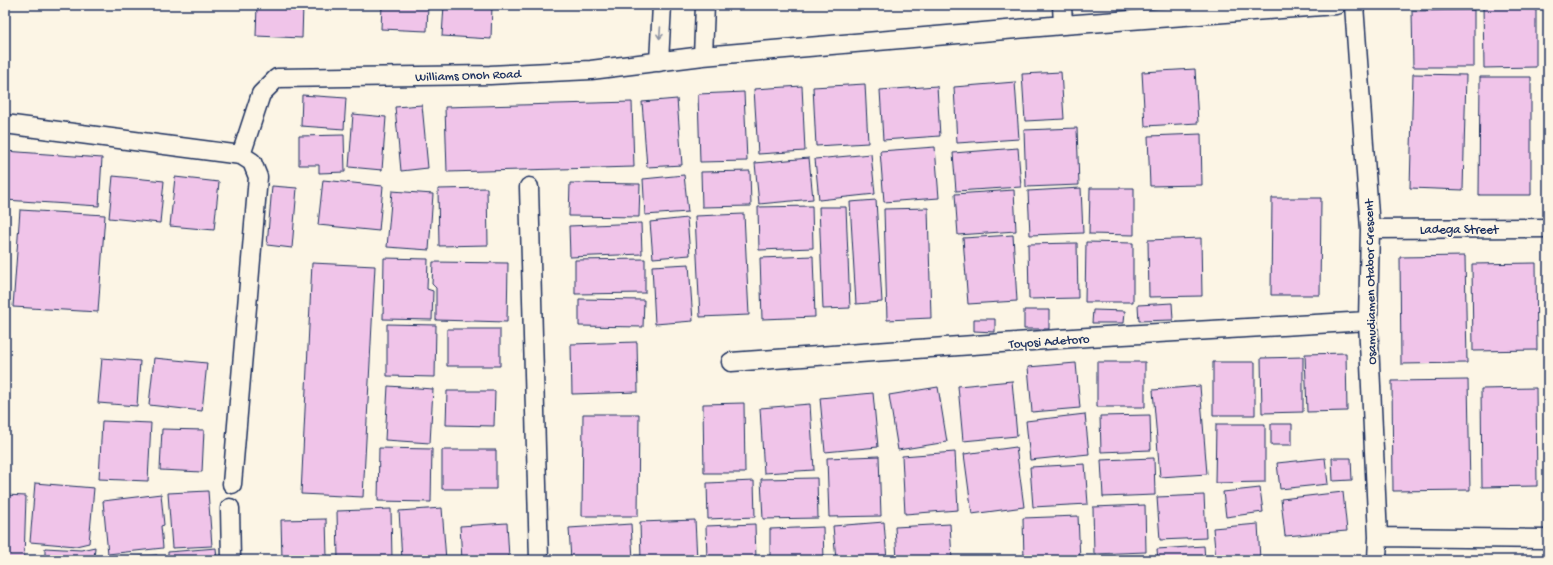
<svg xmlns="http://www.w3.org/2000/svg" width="1553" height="565" font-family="'Gochi Hand',sans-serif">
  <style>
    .building { fill: #f0c4e9; stroke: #1b2f5e }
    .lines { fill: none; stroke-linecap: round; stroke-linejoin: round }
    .street-casing { stroke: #1b2f5e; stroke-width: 21 }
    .street { stroke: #fcf5e5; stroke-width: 18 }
    .oneway { stroke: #8c92a2 }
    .labels { text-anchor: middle; stroke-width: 4; stroke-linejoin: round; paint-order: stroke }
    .street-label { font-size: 13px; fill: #1b2f5e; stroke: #fcf5e5 }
  </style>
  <rect width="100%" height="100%" fill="#fcf5e5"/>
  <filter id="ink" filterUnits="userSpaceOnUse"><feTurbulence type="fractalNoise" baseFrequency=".025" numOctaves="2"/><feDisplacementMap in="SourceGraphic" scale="8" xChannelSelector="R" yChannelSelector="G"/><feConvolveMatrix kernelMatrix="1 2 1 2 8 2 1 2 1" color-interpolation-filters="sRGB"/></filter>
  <g filter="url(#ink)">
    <!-- building -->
    <path class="building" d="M257 5H303L302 38 256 36Z
      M382 5H428L427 31 381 29Z
      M444 5H492L491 39 442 36Z
      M1483 5H1536V67L1484 68Z
      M1474 10V67H1413L1412 11Z
      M1195 69 1198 123 1145 126 1142 72Z
      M1061 72 1064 119 1025 121 1022 74Z
      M1413 74 1466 75 1463 190 1410 188Z
      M1480 77H1531V195H1479Z
      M1015 82 1019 139 957 143 954 87Z
      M865 84 868 143 816 146 813 87Z
      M802 86 805 151 758 154 754 89Z
      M937 86 940 136 883 140 880 90Z
      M744 92 747 161 700 162 698 94Z
      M302 95 346 98 344 129 301 126Z
      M677 99 682 165 647 167 642 102Z
      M632 102 634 167 447 172 445 107Z
      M422 105 428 168 401 171 395 107Z
      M353 114 386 117 382 170 349 167Z
      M1077 128 1079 185 1026 187 1024 130Z
      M1201 134 1202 185 1150 186 1148 136Z
      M344 135 345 172 319 173V165H299V136Z
      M935 147 939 198 884 202 880 151Z
      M1018 148 1021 187 956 191 953 153Z
      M5 151 102 158 99 206 5 200Z
      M871 154 875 194 819 200 815 159Z
      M809 158 813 199 759 204 755 163Z
      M750 171 751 206 702 207 701 172Z
      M684 175 688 212 645 215 643 179Z
      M113 176 164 181 160 223 109 218Z
      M175 177 219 182 214 230 170 226Z
      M323 180 383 186 379 231 318 225Z
      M570 183 640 184 639 217 569 216Z
      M272 186 297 188 292 248 267 245Z
      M487 188 488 245 439 246 438 189Z
      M1081 188 1083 233 1030 235 1028 191Z
      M1090 188H1134V235L1089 234Z
      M1014 190 1016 231 958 235 955 194Z
      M392 191 433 194 429 250 387 247Z
      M1272 198H1321L1320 295H1271Z
      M876 200 882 302 856 304 850 202Z
      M812 206 813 248 759 250 758 207Z
      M819 207H846L850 308 823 309Z
      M928 208 931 318 887 320 884 209Z
      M20 210 105 215 98 312 13 307Z
      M744 214 749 315 700 317 695 216Z
      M687 218 690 255 653 258 650 222Z
      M641 223 642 254 570 257 569 226Z
      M1013 235 1017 301 968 304 963 238Z
      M1201 238 1202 296 1149 297 1148 240Z
      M1086 242 1133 243V302H1085Z
      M1077 243 1078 298 1029 299 1028 244Z
      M813 256 815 317 762 319 760 258Z
      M1465 256 1467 363 1401 364 1400 257Z
      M384 258 428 259 427 289 433 291 432 320 383 319Z
      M645 259V293L575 294V260Z
      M433 262 508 263 507 322 436 320V288L432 284Z
      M312 263 375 266 363 497 301 494Z
      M1536 263 1537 350 1473 351 1472 264Z
      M689 264 693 321 655 324 652 266Z
      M579 299 644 300 643 327 579 326Z
      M1172 303 1173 320 1139 321 1138 305Z
      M1024 310H1049V329H1024Z
      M1093 310 1125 311 1124 323H1092Z
      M974 319H995V332L974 331Z
      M387 324 436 325 435 377 387 376Z
      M447 329H500V366H447Z
      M637 342 638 392 572 394 571 344Z
      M1346 353 1347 411 1307 412 1305 354Z
      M1303 357V412L1262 413 1261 358Z
      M102 358 140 361 137 406 98 403Z
      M154 358 207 363 202 411 149 405Z
      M1097 362H1145V407H1097Z
      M1213 362H1255V415H1213Z
      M1076 363 1080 408 1032 412 1028 367Z
      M1468 380 1470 490 1393 491 1392 381Z
      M1012 381 1017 436 963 441 958 386Z
      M388 386 433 389 430 443 385 440Z
      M1200 386 1207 474 1160 477 1153 390Z
      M938 387 947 442 898 450 889 395Z
      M1536 388 1537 486 1482 487 1481 389Z
      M447 391H495L494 426 446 425Z
      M873 393 878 447 825 452 820 398Z
      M744 403 745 473H704L703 404Z
      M810 404 814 470 764 473 760 408Z
      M583 414H639L638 516H582Z
      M1085 414 1089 454 1030 460 1026 421Z
      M1150 415 1151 450 1101 452 1100 416Z
      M102 421 151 423 148 481 99 479Z
      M1216 424H1265V482L1215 483Z
      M1271 424H1292V445H1271Z
      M162 429 204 430 202 472 160 470Z
      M1016 447 1024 507 972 514 964 454Z
      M379 448 432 449 431 502 378 501Z
      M442 450H496V489H442Z
      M955 452 958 510 905 514 902 456Z
      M879 456 881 516 829 517 827 458Z
      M1154 458 1155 495 1103 497 1101 460Z
      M1325 458 1328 484 1280 489 1277 463Z
      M1332 458H1351L1352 480 1333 481Z
      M1085 464 1088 504 1033 507 1030 467Z
      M817 478 818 518 763 519 761 479Z
      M754 481 755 517 708 519 707 483Z
      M35 483 94 488 89 543 76 546 30 542Z
      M1260 488 1263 512 1226 517 1223 492Z
      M208 491 212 546 172 548 168 493Z
      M1343 492 1347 531 1285 536 1281 499Z
      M161 494 164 525 161 526 163 548 108 554 103 501Z
      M5 495 26 496 24 560H5Z
      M1204 495 1206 538 1160 540 1157 497Z
      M1145 505 1146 552 1094 554 1093 507Z
      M442 508 446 560H402L399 511Z
      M391 509 392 560H338L337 511Z
      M1078 516 1080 560H1024L1023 518Z
      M326 519 327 557 282 559 281 520Z
      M695 520 697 560H641L640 522Z
      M884 522 887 560H836L833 526Z
      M507 523 509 558 462 560 460 526Z
      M631 524 633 560H571L569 528Z
      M755 524 756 560H707L706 526Z
      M950 524 952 560H897L895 527Z
      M1258 524 1260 560H1216L1213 528Z
      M823 527 824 560H770V529Z
      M1204 546 1205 560H1158L1157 549Z
      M95 547 94 560H45V548L81 550Z
      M216 548 217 560H168V552Z
      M157 555 158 560H121V558Z"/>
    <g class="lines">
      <defs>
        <path id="street" d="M1062 5 1063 25
          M1354 5 1370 229 1368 321 1378 537 1377 560
          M703 56 705 5
          M659 62 662 5
          M5 124 241 155 252 162 258 177 232 484
          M241 155 261 94 277 78 490 75 591 70 703 56 1063 25 1336 5
          M529 187 539 560
          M1370 229 1548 228
          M731 362 1088 337 1368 321
          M230 508 231 560
          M1378 537 1548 539"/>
      </defs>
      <!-- street casing -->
      <use href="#street" class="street-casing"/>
      <!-- street -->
      <use href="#street" class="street"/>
    </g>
    <!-- one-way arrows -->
    <defs><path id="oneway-shaft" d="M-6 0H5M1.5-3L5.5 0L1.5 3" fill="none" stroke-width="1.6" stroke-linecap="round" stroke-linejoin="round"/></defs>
    <use class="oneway" href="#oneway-shaft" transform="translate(660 33) rotate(94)"/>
  </g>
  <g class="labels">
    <!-- street labels -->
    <g class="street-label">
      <text transform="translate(468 74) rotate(-2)" y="5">Williams Onoh Road</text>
      <text x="1459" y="233">Ladega Street</text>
      <text transform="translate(1369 282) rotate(-91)" y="5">Osamudiamen Otabor Crescent</text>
      <text transform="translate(1049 340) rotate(-4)" y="5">Toyosi Adetoro</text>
    </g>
  </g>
  <!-- margin -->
  <rect width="1553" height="565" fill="none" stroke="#fcf5e5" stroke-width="20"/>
  <rect x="10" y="10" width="1533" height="545" fill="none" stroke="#1b2f5e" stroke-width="1.5" filter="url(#ink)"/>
</svg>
